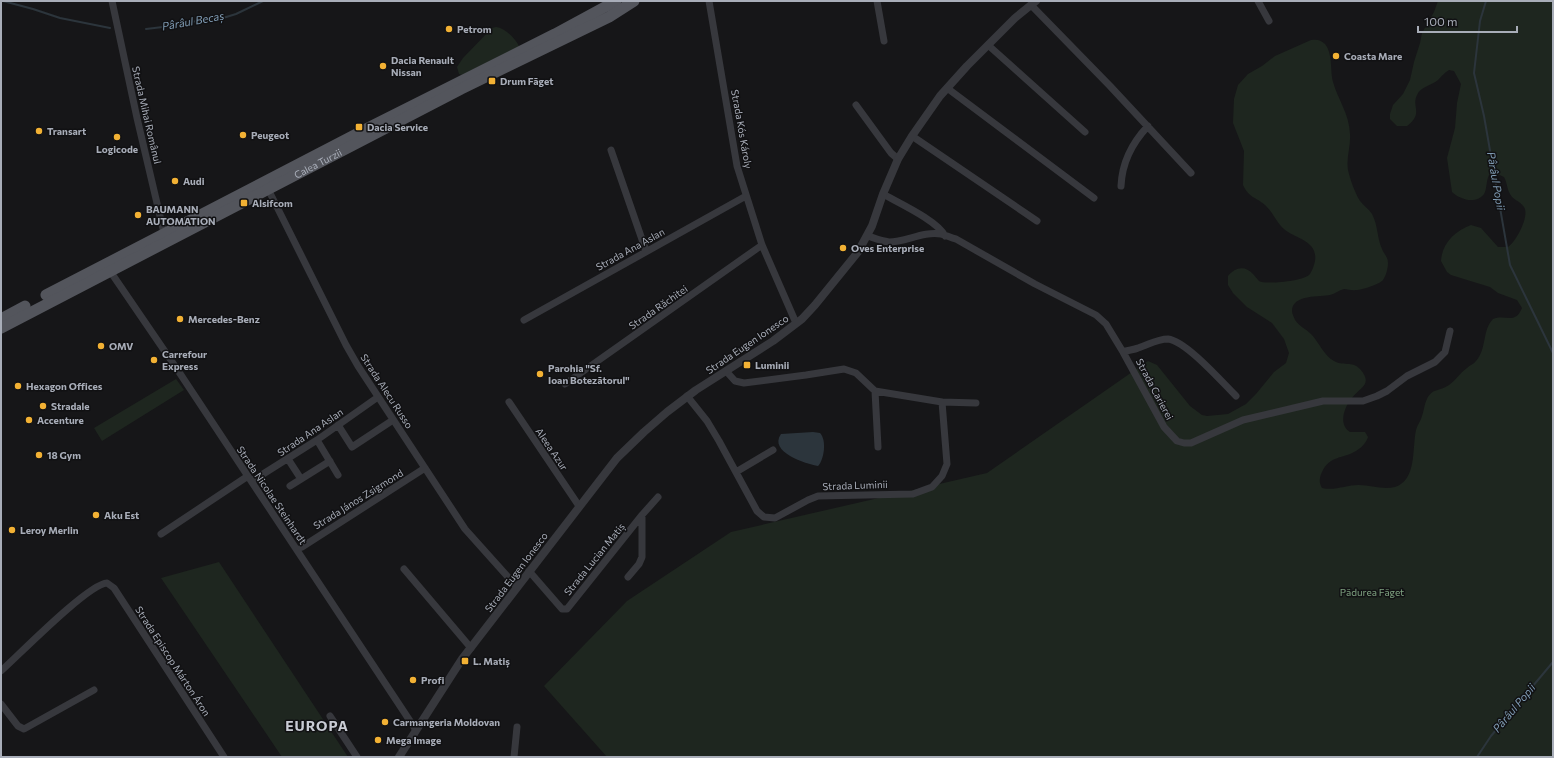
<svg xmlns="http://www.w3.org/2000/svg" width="1554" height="758" font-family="Commissioner,sans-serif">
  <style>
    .green { fill: #1e261f }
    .water { fill: #2c353c }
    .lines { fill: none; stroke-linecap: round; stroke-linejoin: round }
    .stream { stroke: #2c353c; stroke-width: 2 }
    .minor { stroke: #37383d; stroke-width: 7 }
    .tertiary { stroke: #37383d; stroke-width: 8 }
    .primary { stroke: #53555c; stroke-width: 11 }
    .poi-dot { fill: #f2b134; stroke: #111113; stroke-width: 1.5 }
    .labels { text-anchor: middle; stroke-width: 3; stroke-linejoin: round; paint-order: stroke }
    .poi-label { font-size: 10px; font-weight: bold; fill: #a8adb8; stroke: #111113; text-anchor: start }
    .street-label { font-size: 10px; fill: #a8adb8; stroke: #111113 }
    .park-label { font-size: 10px; fill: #7fa381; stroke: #111113 }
    .water-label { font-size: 11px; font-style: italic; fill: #7f9bb3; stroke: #111113 }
    .district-label { font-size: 14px; font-weight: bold; letter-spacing: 1px; fill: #c9ccd4; stroke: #111113 }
  </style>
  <rect width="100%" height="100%" fill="#161618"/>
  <!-- green -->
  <path class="green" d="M1438 1H1553V757H607L544 686 627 601 731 532 987 473 1148 361 1157 365 1190 406 1202 415 1207 416 1228 414 1246 404 1256 394 1274 372 1286 363 1289 353 1284 339 1272 323 1247 307 1233 293 1228 285V276C1235 267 1245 265 1253 274 1255 276 1257 279 1259 281 1265 285 1303 281 1309 275 1312 272 1314 265 1315 261 1318 240 1295 239 1284 229 1276 222 1273 212 1265 205 1256 197 1249 198 1243 185L1244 151 1233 123 1234 99 1238 85 1248 74 1262 66 1275 56 1311 40C1317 39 1321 40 1325 44 1333 54 1330 71 1333 82 1338 100 1349 113 1350 134 1351 146 1346 157 1348 170 1350 179 1355 193 1360 201 1363 205 1369 209 1372 214 1378 225 1377 238 1382 249 1384 254 1388 257 1388 263 1388 268 1386 276 1383 280 1380 284 1362 290 1356 290 1352 291 1348 289 1344 289 1339 290 1335 294 1330 295 1321 297 1292 294 1292 311 1292 314 1294 317 1295 320 1299 326 1306 329 1311 334 1319 342 1324 356 1334 361 1342 366 1353 361 1360 369 1374 385 1359 388 1352 398 1344 407 1338 425 1350 432H1365L1368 437C1366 443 1362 447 1356 451 1343 459 1330 455 1322 472 1319 478 1319 483 1322 488 1335 491 1346 485 1359 485 1371 485 1382 490 1395 487 1417 480 1412 448 1416 430 1417 425 1421 421 1422 416 1424 411 1424 405 1427 399 1432 388 1441 391 1449 385 1456 380 1460 373 1467 368 1470 365 1474 364 1476 361 1487 349 1482 330 1493 319 1506 314 1515 325 1522 308L1517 300 1498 293 1490 287 1451 275 1447 272 1441 261C1442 243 1455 231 1471 225L1481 228 1498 247H1508C1516 242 1530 216 1524 207 1520 201 1513 200 1510 194 1507 189 1507 182 1504 177 1498 174 1495 173 1489 175 1486 181 1487 189 1484 194 1476 205 1459 199 1452 192L1447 158 1455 128 1457 103 1461 84 1454 71 1449 70C1444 73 1442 76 1438 80 1431 86 1421 86 1417 95 1411 107 1424 113 1407 126H1397L1390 119V114L1393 105 1403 94 1410 80 1414 62 1420 43 1422 33 1434 12Z
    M496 27C505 28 515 38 519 46L517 48 462 75 459 74 457 67 463 58 492 28Z
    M176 379 184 390 102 441 94 428Z
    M219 562 348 757H282L161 578Z"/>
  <!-- water -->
  <path class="water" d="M813 432 820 433C827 440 824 460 818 466 806 464 768 452 781 434Z"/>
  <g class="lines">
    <!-- stream -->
    <path class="stream" d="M3 1 33 9 60 18 110 28
      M1486 1 1480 21 1474 73 1484 116 1510 265 1553 353
      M146 29 171 26 197 21 223 18 236 14 263 1
      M1477 757 1491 736 1553 662"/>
    <!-- minor -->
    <path class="minor" d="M112 1 137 118 164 233
      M709 1 737 166 762 245 796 323
      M877 1 884 41
      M1258 1 1269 21
      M1031 5 1110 86 1191 173
      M988 45 1085 132
      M947 88 1094 198
      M856 105 891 153 898 159
      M912 136 1037 221
      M611 150 646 251
      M1121 186C1122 162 1132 143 1148 126
      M268 189 346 345 358 366 465 529 517 587
      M883 194C899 203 938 221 945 236
      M868 236C874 238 881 241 889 242 906 242 923 231 941 234 946 235 951 238 956 239L1035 284 1096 315 1106 324 1123 352 1164 427 1177 441 1184 443H1191L1243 420 1323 401H1363L1377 396 1387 391 1407 376 1435 362 1445 352 1450 331
      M110 271 179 372 416 730
      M524 320 746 196
      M1123 352C1128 350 1134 350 1138 348 1148 345 1157 339 1168 339 1186 341 1222 382 1236 396
      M565 384 762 245
      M875 391 878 447
      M687 396 707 421 719 441 757 511 764 517 775 518 808 500 818 496 913 494 932 487 942 476 947 464 942 402 875 391 856 373 844 369 806 375 744 383 735 381 726 371
      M509 402 579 506
      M942 402 976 403
      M338 425 352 447 393 420
      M317 440 338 475
      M288 459 301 479
      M736 472 773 450
      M252 481 317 440 378 397
      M290 486 330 461
      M161 534 248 476
      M302 547 425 468
      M404 569 471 648
      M529 571 562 609H567L642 515 658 497
      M628 577 639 564 642 557V515
      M1 671C19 655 88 584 107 583L114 588 224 757
      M1 704 18 726 24 729 94 690
      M330 716 357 757
      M514 757 517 727"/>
    <!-- tertiary -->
    <path class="tertiary" d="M399 757 462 659 617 458 644 432 667 412 696 390 773 341 802 319 815 305 858 252 872 226 883 194 898 159 912 136 940 96 967 66 1015 18 1036 1"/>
    <!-- primary -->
    <g class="primary">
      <path d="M46 295 374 125 555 34 616 1"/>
      <path d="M1 319 25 306"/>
      <path id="s1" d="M1 328 461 89 609 17 634 1"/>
    </g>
  </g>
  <!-- markers -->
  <g class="poi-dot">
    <circle cx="449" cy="29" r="4"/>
    <circle cx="1336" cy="56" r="4"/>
    <circle cx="383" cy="66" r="4"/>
    <rect x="488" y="77" width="8" height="8" rx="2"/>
    <rect x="355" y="123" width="8" height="8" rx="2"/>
    <circle cx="39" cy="131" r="4"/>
    <circle cx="243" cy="135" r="4"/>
    <circle cx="117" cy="137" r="4"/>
    <circle cx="175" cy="181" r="4"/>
    <rect x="240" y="199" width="8" height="8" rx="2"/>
    <circle cx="138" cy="215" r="4"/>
    <circle cx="843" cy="248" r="4"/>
    <circle cx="180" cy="319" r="4"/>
    <circle cx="101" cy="346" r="4"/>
    <circle cx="154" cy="360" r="4"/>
    <rect x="743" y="361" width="8" height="8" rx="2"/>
    <circle cx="540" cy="374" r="4"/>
    <circle cx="18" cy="386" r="4"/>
    <circle cx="43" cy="406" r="4"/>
    <circle cx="29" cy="420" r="4"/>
    <circle cx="39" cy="455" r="4"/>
    <circle cx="96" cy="515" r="4"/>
    <circle cx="12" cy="530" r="4"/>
    <rect x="461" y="657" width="8" height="8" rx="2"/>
    <circle cx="413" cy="680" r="4"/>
    <circle cx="385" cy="722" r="4"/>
    <circle cx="378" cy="740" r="4"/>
  </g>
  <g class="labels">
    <!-- poi labels -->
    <g class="poi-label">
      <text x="457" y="33">Petrom</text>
      <text x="1344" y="60">Coasta Mare</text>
      <text x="391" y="64">Dacia Renault<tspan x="391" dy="12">Nissan</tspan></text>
      <text x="500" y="85">Drum Făget</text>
      <text x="367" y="131">Dacia Service</text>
      <text x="47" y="135">Transart</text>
      <text x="251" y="139">Peugeot</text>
      <text x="117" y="153" text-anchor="middle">Logicode</text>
      <text x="183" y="185">Audi</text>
      <text x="252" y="207">Alsifcom</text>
      <text x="146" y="213">BAUMANN<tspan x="146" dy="12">AUTOMATION</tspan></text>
      <text x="851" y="252">Oves Enterprise</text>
      <text x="188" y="323">Mercedes-Benz</text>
      <text x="109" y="350">OMV</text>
      <text x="162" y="358">Carrefour<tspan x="162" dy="12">Express</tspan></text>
      <text x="755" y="369">Luminii</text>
      <text x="548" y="372">Parohia "Sf.<tspan x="548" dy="12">Ioan Botezătorul"</tspan></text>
      <text x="26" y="390">Hexagon Offices</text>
      <text x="51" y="410">Stradale</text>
      <text x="37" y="424">Accenture</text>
      <text x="47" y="459">18 Gym</text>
      <text x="104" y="519">Aku Est</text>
      <text x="20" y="534">Leroy Merlin</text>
      <text x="473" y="665">L. Matiș</text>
      <text x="421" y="684">Profi</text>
      <text x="393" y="726">Carmangeria Moldovan</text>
      <text x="386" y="744">Mega Image</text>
    </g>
    <!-- street labels -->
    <g class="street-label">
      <text transform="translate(147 115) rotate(77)" y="4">Strada Mihai Românul</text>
      <text transform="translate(742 129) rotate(80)" y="4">Strada Kós Károly</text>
      <text dy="4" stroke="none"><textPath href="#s1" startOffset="357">Calea Turzii</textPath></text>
      <text transform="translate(630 249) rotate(-29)" y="4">Strada Ana Aslan</text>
      <text transform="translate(658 307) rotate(-35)" y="4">Strada Răchitei</text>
      <text transform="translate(747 344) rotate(-34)" y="4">Strada Eugen Ionesco</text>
      <text transform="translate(1155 389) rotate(62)" y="4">Strada Carierei</text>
      <text transform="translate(387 391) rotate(57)" y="4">Strada Alecu Russo</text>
      <text transform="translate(310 432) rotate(-34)" y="4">Strada Ana Aslan</text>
      <text transform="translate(552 449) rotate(56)" y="4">Aleea Azur</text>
      <text transform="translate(855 485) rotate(-2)" y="4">Strada Luminii</text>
      <text transform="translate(272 495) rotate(56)" y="4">Strada Nicolae Steinhardt</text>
      <text transform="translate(358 499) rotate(-32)" y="4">Strada János Zsigmond</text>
      <text transform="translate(594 559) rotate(-51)" y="4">Strada Lucian Matiș</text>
      <text transform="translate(516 572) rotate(-53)" y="4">Strada Eugen Ionesco</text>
      <text transform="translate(173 661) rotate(57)" y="4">Strada Episcop Márton Áron</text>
    </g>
    <!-- park labels -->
    <g class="park-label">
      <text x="1372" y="596">Pădurea Făget</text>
    </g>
    <!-- water labels -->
    <g class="water-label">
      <text transform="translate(193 21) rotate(-10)" y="4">Pârâul Becaș</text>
      <text transform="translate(1496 181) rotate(80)" y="4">Pârâul Popii</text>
      <text transform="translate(1514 708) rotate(-50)" y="4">Pârâul Popii</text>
    </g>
    <!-- district labels -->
    <g class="district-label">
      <text x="317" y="731">EUROPA</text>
    </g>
  </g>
  <!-- border -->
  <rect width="1554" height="758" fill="none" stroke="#a8adb8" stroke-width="4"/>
  <!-- scale -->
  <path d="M1418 26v6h99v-6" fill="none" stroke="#a8adb8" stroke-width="2"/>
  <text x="1424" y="26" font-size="12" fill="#a8adb8" stroke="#111113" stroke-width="3" paint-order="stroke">100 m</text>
</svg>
